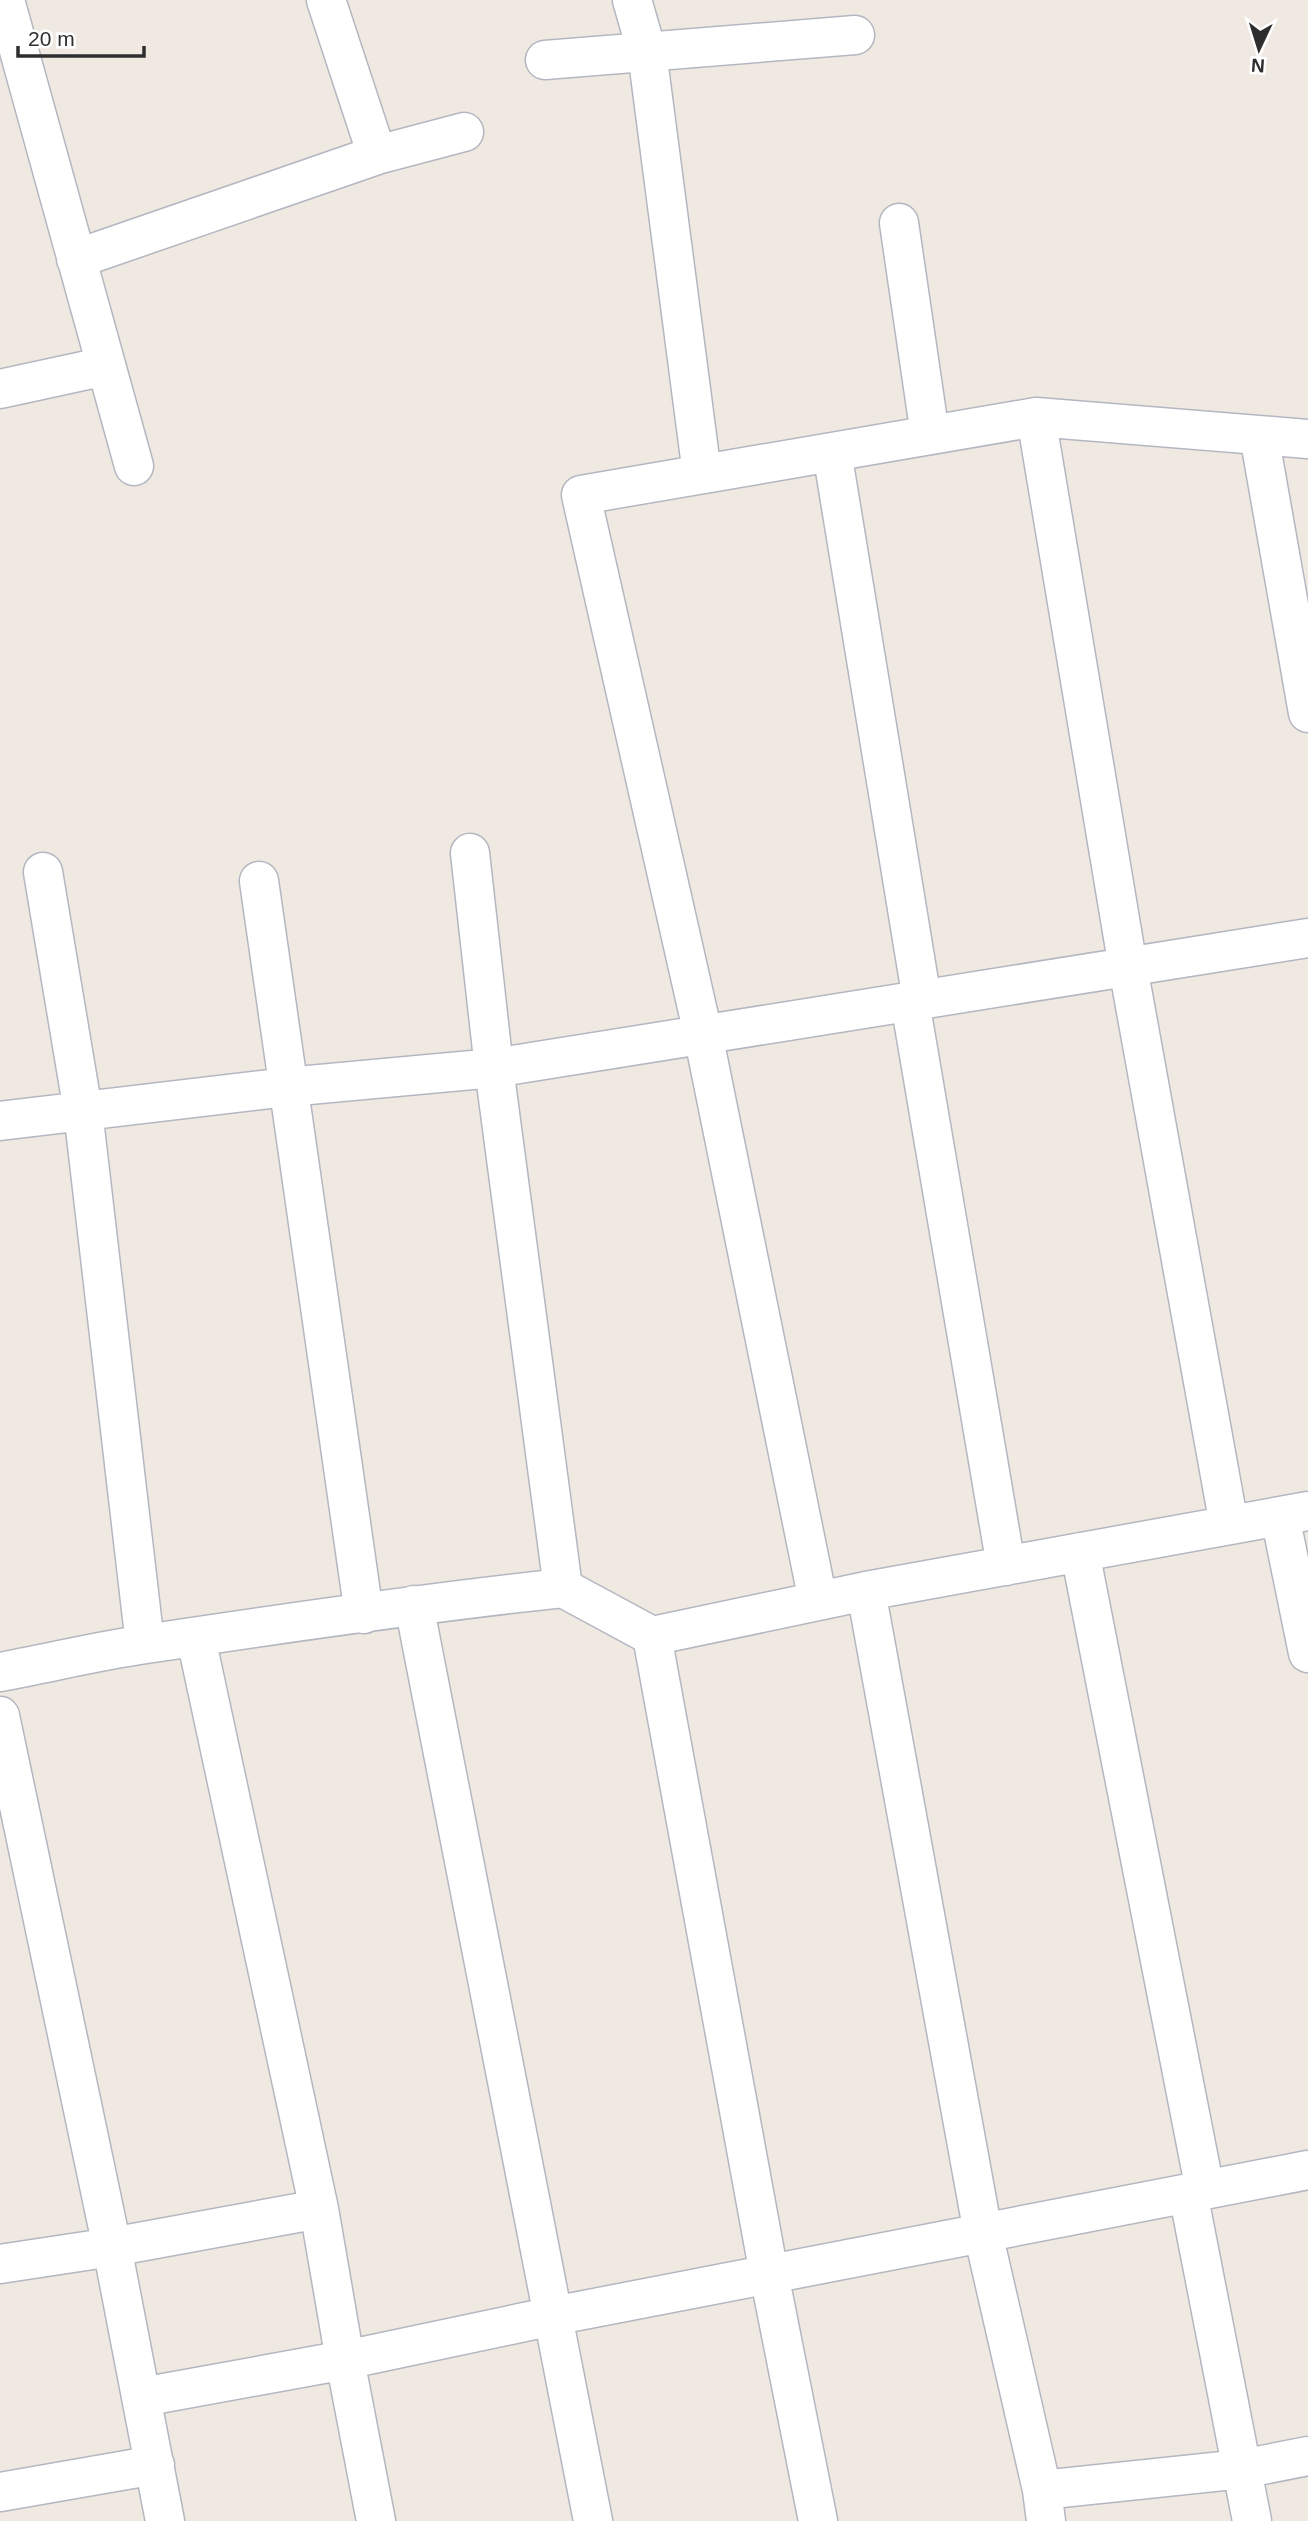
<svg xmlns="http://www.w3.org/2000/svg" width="1308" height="2521" font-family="Arial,sans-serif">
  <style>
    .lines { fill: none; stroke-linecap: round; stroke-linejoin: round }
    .minor-casing { stroke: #b4b7c1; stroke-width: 41 }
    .minor { stroke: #fff; stroke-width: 38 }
  </style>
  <rect width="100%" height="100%" fill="#efe9e1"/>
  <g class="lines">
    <defs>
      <path id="minor" d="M5 0 134 466
        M326 0 377 155
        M632 0 647 52 702 474
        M545 60 855 35
        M899 223 930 435
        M76 259 377 155 464 132
        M0 389 106 366
        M1036 417 1128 967 1229 1525
        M1259 435 1308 713
        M832 452 922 1000
        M470 853 494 1068 563 1588 652 1636 866 1591 1308 1511
        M43 872 83 1111 145 1644
        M259 881 364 1614
        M910 1002 1006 1566
        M0 1121 287 1087 494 1068 1308 938
        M1280 1516 1308 1653
        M1080 1552 1205 2190
        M866 1591 983 2233 1042 2490 1046 2521
        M818 1601 703 1034 581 495 1036 417 1308 439
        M414 1605 593 2521
        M652 1636 769 2274 818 2521
        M196 1638 319 2209 345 2360 376 2521
        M0 1672C49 1663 97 1651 146 1644 285 1623 424 1603 563 1588
        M0 1716 112 2247 165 2521
        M1188 2193 1252 2521
        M0 2264 112 2247 319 2209
        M142 2397 345 2360 553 2316 1308 2170
        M1042 2490 1242 2469 1308 2456
        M0 2492 155 2465"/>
    </defs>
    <!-- minor casing -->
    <use href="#minor" class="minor-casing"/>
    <!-- minor -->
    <use href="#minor" class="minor"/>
  </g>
  <!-- north arrow -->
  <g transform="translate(1259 49) rotate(184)" stroke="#ffffff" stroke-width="5" paint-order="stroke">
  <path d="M0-5L12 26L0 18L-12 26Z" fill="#2e2e2e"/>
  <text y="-10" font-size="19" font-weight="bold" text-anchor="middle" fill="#2e2e2e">N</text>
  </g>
  <!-- scale -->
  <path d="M18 46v10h126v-10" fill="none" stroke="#2e2e2e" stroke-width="3.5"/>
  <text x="28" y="46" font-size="21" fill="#2e2e2e" stroke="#ffffff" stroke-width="5" paint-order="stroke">20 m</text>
</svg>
